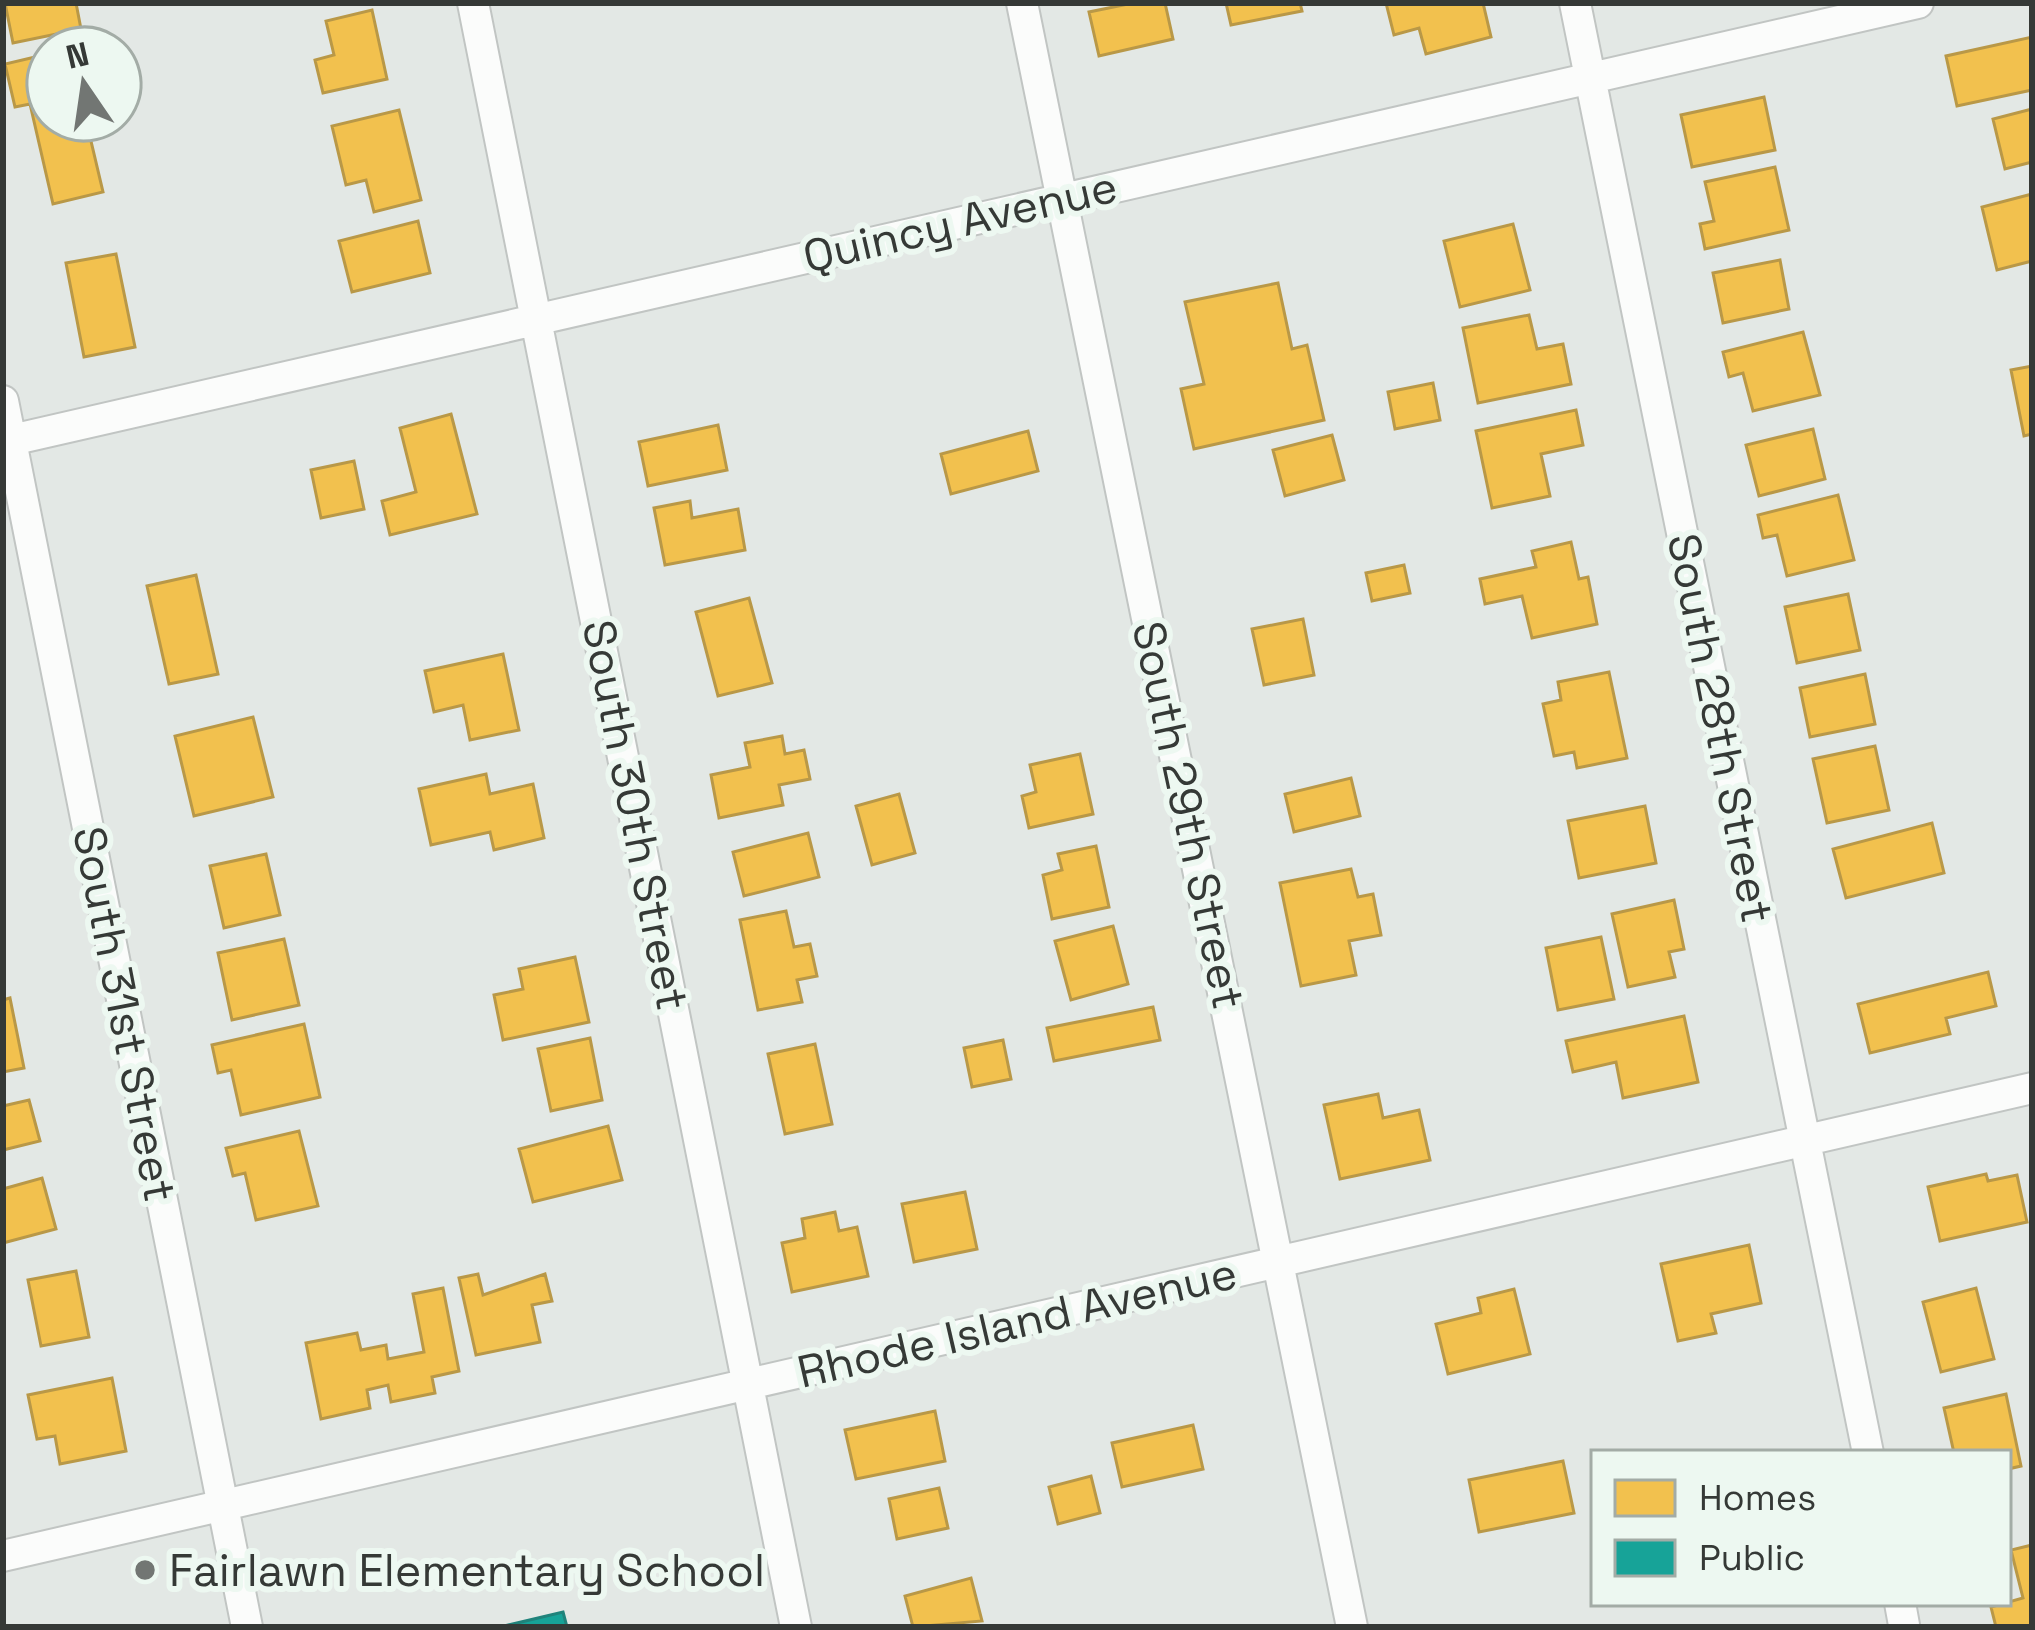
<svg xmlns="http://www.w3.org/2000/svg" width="2035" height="1630" font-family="'Space Grotesk',sans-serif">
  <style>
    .homes { fill: #f2c14e; stroke: #b99847; stroke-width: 3 }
    .public { fill: #17a398; stroke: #20837b; stroke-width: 3 }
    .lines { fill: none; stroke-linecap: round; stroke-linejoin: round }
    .minor-casing { stroke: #c1c5c3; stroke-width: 34 }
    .minor { stroke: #fbfcfb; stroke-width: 30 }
    .poi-dot { fill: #727673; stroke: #edf8f1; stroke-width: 4.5 }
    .labels { text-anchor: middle; stroke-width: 12; stroke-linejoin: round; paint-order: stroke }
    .street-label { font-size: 45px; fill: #353936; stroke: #edf8f1 }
    .poi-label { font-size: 45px; fill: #353936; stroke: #edf8f1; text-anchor: start }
  </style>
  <rect width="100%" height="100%" fill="#e3e8e5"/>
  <!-- homes -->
  <path class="homes" d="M5 3H76L81 29 13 43Z
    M1133 3H1165L1173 39 1099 56 1089 12Z
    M1226 3H1300L1302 11 1231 25Z
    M1386 3H1483L1491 37 1426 54 1419 28 1394 35Z
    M372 10 387 79 323 93 315 60 334 55 326 21Z
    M2032 37V90L1957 106 1946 56Z
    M48 54V120H86L103 192 53 204 30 104 15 107 5 64Z
    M1764 97 1775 150 1692 167 1681 115Z
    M2032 109V162L2005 169 1993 119Z
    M399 110 421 200 374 212 366 180 346 185 332 126Z
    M1775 167 1789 230 1705 249 1700 224 1714 221 1705 182Z
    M2032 194V261L1997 270 1982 207Z
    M418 221 430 273 352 292 339 241Z
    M1513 224 1530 290 1460 307 1444 241Z
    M116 254 135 347 84 357 66 263Z
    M1780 260 1789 309 1723 323 1713 273Z
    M1278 283 1292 349 1307 345 1324 420 1194 449 1181 389 1204 384 1185 302Z
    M1529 315 1537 349 1563 344 1571 384 1478 403 1463 328Z
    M1803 332 1820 395 1753 411 1743 373 1729 377 1723 352Z
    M2032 366V434L2024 436 2011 370Z
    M1433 383 1440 420 1395 429 1388 392Z
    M1576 410 1583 445 1541 454 1550 496 1492 508 1476 431Z
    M451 414 477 514 390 535 382 501 416 492 400 428Z
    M718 425 727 470 648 486 639 442Z
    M1813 429 1825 479 1759 496 1746 445Z
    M1028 431 1038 471 951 494 941 454Z
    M1332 435 1344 480 1285 496 1273 450Z
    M354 461 364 509 321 518 311 470Z
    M1838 495 1854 560 1787 576 1777 535 1763 538 1758 515Z
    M690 501 692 518 738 509 745 550 665 565 654 508Z
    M1571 542 1579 579 1588 577 1597 624 1532 638 1522 596 1485 604 1480 579 1536 567 1532 551Z
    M1404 565 1410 593 1372 601 1366 573Z
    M196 575 218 674 169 684 147 586Z
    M1848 594 1860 650 1797 663 1785 607Z
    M749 598 772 683 718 696 696 612Z
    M1303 619 1314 675 1264 685 1252 629Z
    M503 654 519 730 470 740 463 705 434 712 425 671Z
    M1609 672 1627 758 1577 768 1574 752 1554 756 1543 704 1561 700 1558 682Z
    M1865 674 1875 724 1810 737 1800 688Z
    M253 717 273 797 194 816 175 736Z
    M782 736 785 754 804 750 810 779 779 785 783 805 719 818 711 775 750 767 745 743Z
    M1875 746 1889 810 1827 823 1813 759Z
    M1080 754 1093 814 1029 828 1022 796 1036 792 1030 765Z
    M486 774 490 794 533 784 544 838 494 850 490 832 431 845 419 789Z
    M1351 778 1360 816 1294 832 1285 794Z
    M899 794 915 853 872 865 856 806Z
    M1645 806 1656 863 1579 878 1568 821Z
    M1932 823 1944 873 1846 898 1833 849Z
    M808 833 819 877 744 896 733 852Z
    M1096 846 1109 907 1052 919 1043 875 1062 870 1058 854Z
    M266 854 280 915 224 928 210 866Z
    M1351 869 1358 897 1373 894 1381 935 1349 941 1356 975 1301 986 1280 883Z
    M1674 900 1684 949 1669 952 1675 977 1628 987 1612 914Z
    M786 911 794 947 810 944 817 976 797 980 802 1002 758 1010 740 920Z
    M1113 926 1128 984 1071 1000 1055 941Z
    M1601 937 1614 999 1558 1010 1546 948Z
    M284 939 299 1005 232 1020 218 953Z
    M575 957 589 1022 503 1040 494 995 523 989 519 969Z
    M1988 972 1996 1006 1946 1018 1950 1034 1870 1053 1858 1004Z
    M10 998 24 1068 3 1072V1000Z
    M1153 1007 1160 1040 1054 1061 1047 1028Z
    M1684 1016 1698 1082 1623 1098 1616 1062 1573 1072 1566 1041Z
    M304 1024 320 1097 241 1115 231 1070 218 1073 212 1045Z
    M590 1038 602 1100 551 1111 538 1049Z
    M1003 1040 1011 1079 972 1087 964 1048Z
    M815 1044 832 1124 785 1134 768 1054Z
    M1378 1094 1383 1118 1419 1110 1430 1160 1340 1179 1324 1105Z
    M29 1100 40 1141 3 1150V1106Z
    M608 1126 622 1180 533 1202 519 1149Z
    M299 1131 318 1206 256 1220 245 1173 233 1176 226 1148Z
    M1986 1174 1988 1181 2017 1175 2027 1222 1940 1241 1928 1187Z
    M42 1178 56 1229 3 1243V1189Z
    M965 1192 977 1249 914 1262 902 1204Z
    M835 1212 839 1231 857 1227 868 1276 792 1292 782 1243 805 1238 802 1219Z
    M1749 1245 1761 1303 1711 1314 1716 1333 1678 1341 1661 1264Z
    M76 1271 89 1337 41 1346 28 1280Z
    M478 1274 483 1295 545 1274 552 1301 532 1305 540 1342 476 1355 459 1278Z
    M443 1288 459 1371 432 1377 435 1393 391 1402 388 1385 367 1390 370 1408 321 1419 306 1343 357 1333 361 1350 386 1345 388 1359 424 1352 413 1294Z
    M1976 1288 1994 1359 1941 1372 1923 1302Z
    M1514 1289 1530 1354 1448 1374 1436 1324 1481 1313 1478 1298Z
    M112 1378 126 1451 60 1464 55 1436 37 1439 28 1395Z
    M2006 1394 2021 1466 2008 1469V1453H1954L1944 1408Z
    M935 1411 945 1461 856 1479 845 1430Z
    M1193 1425 1203 1469 1122 1487 1112 1443Z
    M1563 1461 1574 1513 1479 1532 1469 1480Z
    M1091 1476 1100 1513 1058 1524 1049 1487Z
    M939 1488 948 1528 897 1539 889 1499Z
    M2032 1545V1627H1996L1991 1607 2023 1598 2011 1550Z
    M971 1578 982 1621 913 1627 905 1596Z"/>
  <!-- public -->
  <path class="public" d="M563 1612 567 1627H500Z"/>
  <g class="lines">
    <defs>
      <path id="minor" d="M473 3 796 1627
        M1022 3 1352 1627
        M1575 3 1868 1453
        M3 401 247 1627
        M3 442 1918 3
        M3 1556 2032 1088
        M1900 1603 1904 1625"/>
    </defs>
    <!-- minor casing -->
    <use href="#minor" class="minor-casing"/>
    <!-- minor -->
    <use href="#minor" class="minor"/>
  </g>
  <!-- markers -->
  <circle class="poi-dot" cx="145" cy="1570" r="12"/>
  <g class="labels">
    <!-- street labels -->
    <g class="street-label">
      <text transform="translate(960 221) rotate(-13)" y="16">Quincy Avenue</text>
      <text transform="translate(1721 728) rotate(79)" y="16">South 28th Street</text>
      <text transform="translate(636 815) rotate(79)" y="16">South 30th Street</text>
      <text transform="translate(1189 815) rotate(78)" y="16">South 29th Street</text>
      <text transform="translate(125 1014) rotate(79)" y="16">South 31st Street</text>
      <text transform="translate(1017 1322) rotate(-13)" y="16">Rhode Island Avenue</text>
    </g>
    <!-- poi labels -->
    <g class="poi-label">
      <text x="169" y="1586">Fairlawn Elementary School</text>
    </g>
  </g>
  <!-- border -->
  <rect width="2035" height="1630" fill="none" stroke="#353936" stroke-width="12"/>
  <!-- legend -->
  <rect x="1591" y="1450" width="420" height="156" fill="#edf8f1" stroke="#a3aca6" stroke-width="3"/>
  <rect x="1615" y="1480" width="60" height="36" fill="#f2c14e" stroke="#a3aca6" stroke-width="3"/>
  <text x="1699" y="1510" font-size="36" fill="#353936">Homes</text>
  <rect x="1615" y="1540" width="60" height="36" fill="#17a398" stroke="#a3aca6" stroke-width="3"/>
  <text x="1699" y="1570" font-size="36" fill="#353936">Public</text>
  <!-- north arrow -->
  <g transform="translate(84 84) rotate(347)"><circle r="57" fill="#edf8f1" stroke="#a3aca6" stroke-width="3"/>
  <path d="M0-9L21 45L0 30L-21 45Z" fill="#727673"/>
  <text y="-18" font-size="33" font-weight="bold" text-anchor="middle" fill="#353936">N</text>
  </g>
</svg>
